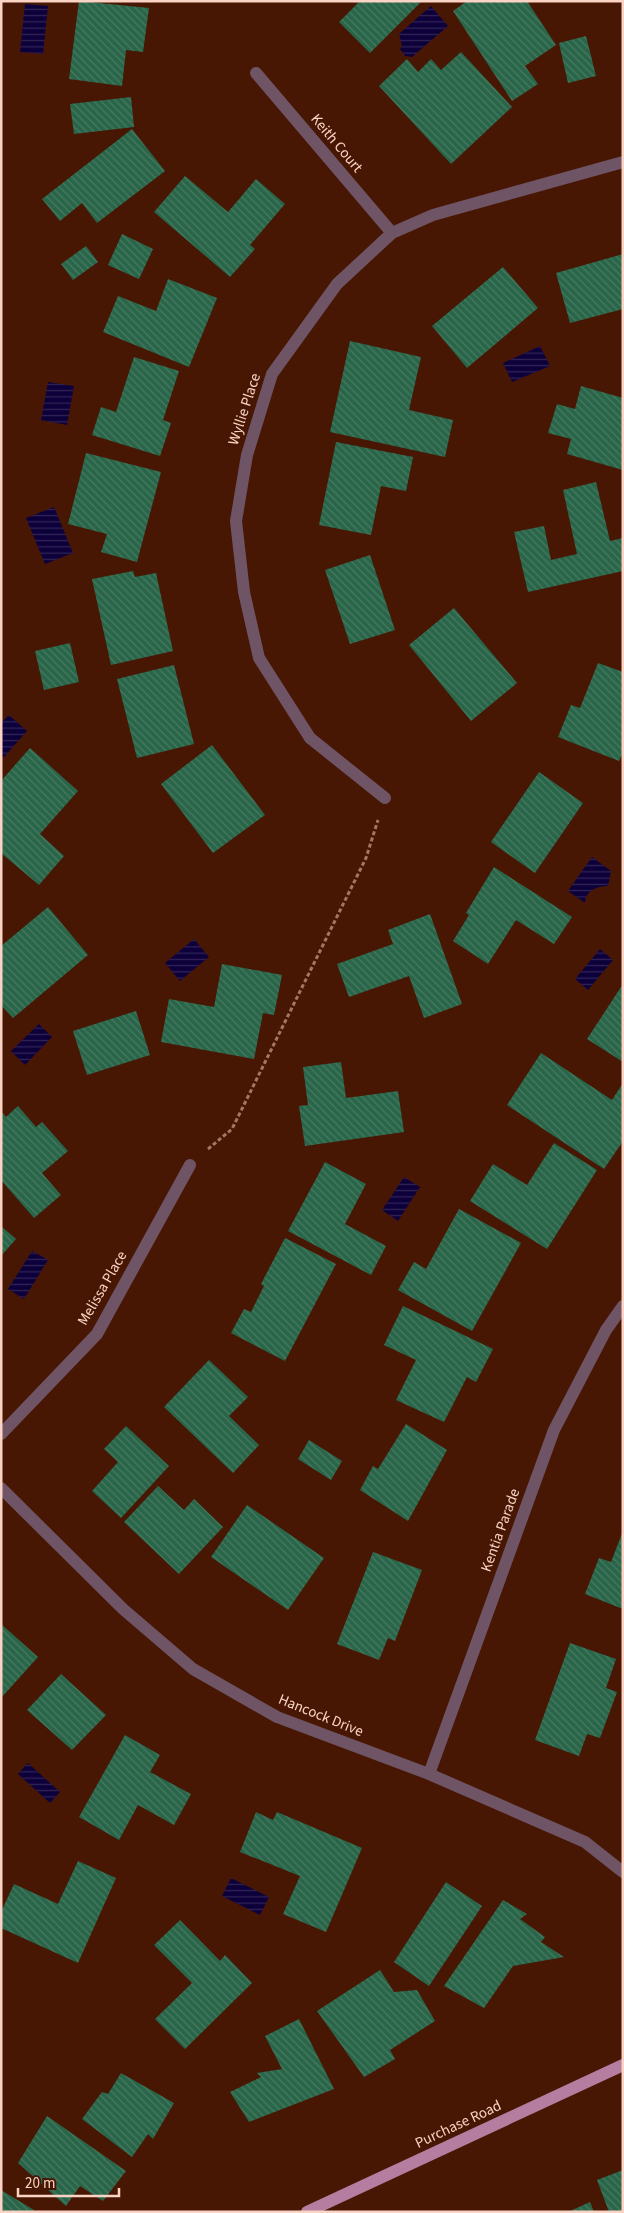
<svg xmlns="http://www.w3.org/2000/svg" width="624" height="2213" font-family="'Source Sans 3',sans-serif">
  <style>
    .water { fill: url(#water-rules) }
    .building { fill: url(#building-back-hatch) }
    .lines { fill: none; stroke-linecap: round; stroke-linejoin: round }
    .path { stroke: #a27766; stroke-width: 3; stroke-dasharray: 4 2.5; stroke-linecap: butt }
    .minor { stroke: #6f5465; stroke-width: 12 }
    .major { stroke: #b57ea1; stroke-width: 12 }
    .labels { text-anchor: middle; stroke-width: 4; stroke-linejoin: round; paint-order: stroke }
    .street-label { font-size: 15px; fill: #fad3c4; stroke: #471704 }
  </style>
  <defs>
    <pattern id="water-rules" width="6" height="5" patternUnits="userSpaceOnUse" patternTransform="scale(1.25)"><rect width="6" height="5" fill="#0d003a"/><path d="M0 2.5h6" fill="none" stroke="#312455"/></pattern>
    <pattern id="building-back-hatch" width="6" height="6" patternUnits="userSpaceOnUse" patternTransform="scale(1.25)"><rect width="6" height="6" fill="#286549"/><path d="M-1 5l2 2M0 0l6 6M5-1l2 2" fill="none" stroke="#487a62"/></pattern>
  </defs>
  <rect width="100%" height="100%" fill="#471704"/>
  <!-- water -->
  <path class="water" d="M25 4 48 6 43 54 20 52Z
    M431 6 448 26 412 57 405 56 400 49 402 46 399 34Z
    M540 346 550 366 512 382 503 363Z
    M48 382 74 386 67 425 41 420Z
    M54 507 73 553 45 564 26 518Z
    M9 715 27 731 4 757 1 755V723Z
    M592 857 611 871 608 886C597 886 585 891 585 903L568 891Z
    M194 939 209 957 180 981 165 963Z
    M600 949 613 960 588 990 575 979Z
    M39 1024 52 1037 25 1065 11 1051Z
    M404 1177 420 1187 398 1221 382 1210Z
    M32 1251 48 1260 24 1299 8 1289Z
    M28 1763 60 1792 50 1803 18 1774Z
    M231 1878 269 1897 260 1915 222 1896Z"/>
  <!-- building -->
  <path class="building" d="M79 1 149 8 143 52 126 50 122 86 69 79Z
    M358 1H422L370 53 339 22 359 2Z
    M467 1H527L556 45 525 66 538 84 512 101 453 11Z
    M586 36 596 76 568 83 559 43Z
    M461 52 512 107 451 164 379 86 407 59 418 72 431 59 441 70Z
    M131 97 134 127 74 134 70 104Z
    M132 129 165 171 97 223 82 203 60 221 42 199Z
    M185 176 228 212 256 179 285 204 250 245 255 249 230 277 154 212Z
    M122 234 153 249 139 279 108 265Z
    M86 246 98 262 73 280 61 264Z
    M623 254V309L570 323 556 273Z
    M503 267 538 308 467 368 432 326Z
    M168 279 217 298 189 367 103 332 118 296 156 311Z
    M350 341 421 357 409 410 453 420 445 457 330 432Z
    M134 357 179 371 163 420 171 423 160 456 92 435 101 407 116 412Z
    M581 386 623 398V470L567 454 571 439 548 433 557 404 575 409Z
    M336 442 413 457 406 491 381 486 371 535 319 525Z
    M86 453 161 472 137 562 101 552 107 534 68 524Z
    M596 482 610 541 623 538V571L528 592 514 532 544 526 551 560 577 554 563 490Z
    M370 555 395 630 350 644 325 570Z
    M133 571 135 577 156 573 173 651 111 665 92 579Z
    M454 608 517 683 471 721 409 645Z
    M70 643 79 682 44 690 35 651Z
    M598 663 623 672V752L619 761 558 737 571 705 580 708Z
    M174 665 194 744 137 758 117 679Z
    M212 745 265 815 213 853 161 784Z
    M30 748 78 791 40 834 64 856 39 885 1 853V781Z
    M539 772 583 803 535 873 491 842Z
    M494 867 572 917 554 944 516 920 488 964 453 941 469 915 466 913Z
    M48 907 88 955 13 1018 1 1005V946Z
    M430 914 462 1004 424 1018 409 976 349 997 337 964 393 944 388 930Z
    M222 964 282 975 274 1015 263 1013 254 1059 161 1042 169 999 214 1007Z
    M623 984V1062L587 1039Z
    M136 1011 150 1055 87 1075 73 1031Z
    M541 1053 612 1100 623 1083V1141L604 1169 507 1105Z
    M341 1062 346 1098 398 1091 404 1132 305 1146 299 1106 308 1105 303 1067Z
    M18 1106 36 1127 42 1122 68 1151 42 1173 61 1195 34 1218 1 1180V1111L6 1117Z
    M554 1143 597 1170 547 1249 470 1201 493 1164 527 1185Z
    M325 1162 366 1184 345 1224 386 1246 371 1275 288 1231Z
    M459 1209 521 1243 472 1331 398 1290 414 1262 426 1269Z
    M1 1226 16 1239 1 1256Z
    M285 1238 336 1264 285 1361 231 1333 244 1309 251 1312 264 1286 261 1284Z
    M403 1306 493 1349 476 1382 467 1377 444 1422 396 1400 416 1360 384 1345Z
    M209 1360 248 1397 229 1416 259 1445 233 1473 164 1407Z
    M406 1424 447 1450 408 1521 360 1490 373 1466 378 1469Z
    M126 1426 169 1466 121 1518 92 1491 118 1462 104 1449Z
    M309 1440 342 1461 331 1480 298 1459Z
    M158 1486 184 1510 194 1499 223 1527 179 1574 124 1522Z
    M247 1505 324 1558 288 1610 211 1557Z
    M623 1531V1609L585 1594 599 1558 611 1562Z
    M373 1552 422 1570 395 1641 388 1638 379 1660 337 1644Z
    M1 1624 38 1657 1 1698Z
    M570 1643 616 1659 606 1688 617 1692 600 1738 587 1734 579 1756 535 1740Z
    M61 1674 106 1715 72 1750 27 1710Z
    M125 1735 160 1755 150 1772 191 1794 174 1825 138 1805 119 1840 79 1817Z
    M256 1812 273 1820 277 1812 362 1848 326 1932 283 1914 300 1876 240 1852Z
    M78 1861 116 1878 78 1963 1 1928V1912L14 1884 58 1904Z
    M446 1882 482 1906 429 1986 394 1962Z
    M503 1900 527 1914 520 1919 545 1937 541 1942 564 1957 513 1966 484 2008 444 1986Z
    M180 1920 220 1961 225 1955 252 1983 185 2049 155 2019 192 1983 154 1945Z
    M380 1970 394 1992 417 1990 435 2021 390 2050 395 2059 364 2077 317 2011Z
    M299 2019 334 2089 249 2122 230 2092 261 2077 257 2073 282 2069 265 2036Z
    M121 2073 174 2103 153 2139 148 2134 132 2157 82 2119 102 2092 108 2094Z
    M47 2116 126 2171 103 2201 80 2186 66 2206 18 2163Z
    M623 2170V2212H609L597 2180Z
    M1 2190 34 2210 33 2212H1Z
    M590 2202 594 2212H568Z"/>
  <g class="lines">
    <!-- path -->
    <path class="path" d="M208 1149 232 1129 366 858 378 820"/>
    <!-- minor -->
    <path class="minor" d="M256 73 392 233
      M385 798 310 738 259 658 244 592 236 521 247 455 272 374 337 284 392 233 433 215 623 162
      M1 1434 97 1334 190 1165
      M1 1488 123 1609 193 1669 277 1717 429 1774 585 1842 623 1872
      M429 1774 554 1430 606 1330 623 1306"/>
    <!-- major -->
    <path class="major" d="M307 2212 623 2065"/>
  </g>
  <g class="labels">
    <!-- street labels -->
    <g class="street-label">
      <text transform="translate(337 143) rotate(50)" y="5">Keith Court</text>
      <text transform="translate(244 409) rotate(-72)" y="5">Wyllie Place</text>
      <text transform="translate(102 1288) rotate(-60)" y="5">Melissa Place</text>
      <text transform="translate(500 1530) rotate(-70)" y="5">Kentia Parade</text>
      <text transform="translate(321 1715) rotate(22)" y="5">Hancock Drive</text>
      <text transform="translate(458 2124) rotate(-25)" y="5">Purchase Road</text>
    </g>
  </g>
  <!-- border -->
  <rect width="624" height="2213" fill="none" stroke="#fad3c4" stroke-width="5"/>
  <!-- scale -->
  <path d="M18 2188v8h101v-8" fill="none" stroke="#fad3c4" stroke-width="2.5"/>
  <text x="25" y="2188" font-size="15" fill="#fad3c4" stroke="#471704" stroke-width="4" paint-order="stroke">20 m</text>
</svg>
